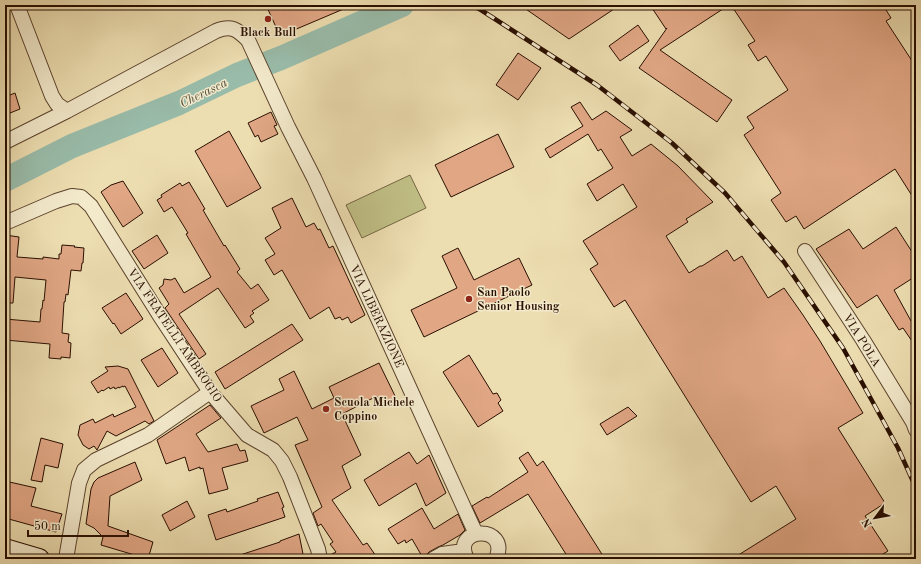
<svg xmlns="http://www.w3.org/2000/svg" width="921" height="564" font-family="'Old Standard TT',serif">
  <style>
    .green { fill: #c0bf86; stroke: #746643 }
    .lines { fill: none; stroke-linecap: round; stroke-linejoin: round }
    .river { stroke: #99bcaa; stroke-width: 24 }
    .building { fill: #e1a785; stroke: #290e00 }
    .street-casing { stroke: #5a422c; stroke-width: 16 }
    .secondary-casing { stroke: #290e00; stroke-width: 22 }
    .street { stroke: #f3eacc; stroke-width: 14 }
    .secondary { stroke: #f3eacc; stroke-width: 20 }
    .rail-casing { stroke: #290e00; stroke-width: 4.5 }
    .rail { stroke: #f3eacc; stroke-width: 3; stroke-dasharray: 9; stroke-linecap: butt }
    .poi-dot { fill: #8f2418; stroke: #f3eacc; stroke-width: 1.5 }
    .labels { text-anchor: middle; stroke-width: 3; stroke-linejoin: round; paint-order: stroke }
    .poi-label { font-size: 12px; font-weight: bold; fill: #290e00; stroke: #f3eacc; text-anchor: start }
    .street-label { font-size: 12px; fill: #290e00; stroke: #f3eacc }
    .water-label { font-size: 13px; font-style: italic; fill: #504b3c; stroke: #f3eacc }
  </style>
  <rect width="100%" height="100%" fill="#eddeb1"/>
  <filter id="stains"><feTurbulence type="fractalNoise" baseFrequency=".005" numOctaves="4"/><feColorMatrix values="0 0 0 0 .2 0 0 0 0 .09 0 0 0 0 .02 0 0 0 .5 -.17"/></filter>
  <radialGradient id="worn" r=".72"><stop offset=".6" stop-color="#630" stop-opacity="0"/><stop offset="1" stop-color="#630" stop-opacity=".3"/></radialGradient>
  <!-- green -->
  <path class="green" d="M410 175 426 208 362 238 346 205Z"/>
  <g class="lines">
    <!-- river -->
    <path class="river" d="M5 180 72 146 179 103 237 75 281 58 402 5"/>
  </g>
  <!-- building -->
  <path class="building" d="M266 5H353L280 36Z
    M520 5H620L569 39Z
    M650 5H729L660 50 732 100 717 122 639 68 667 28 666 29Z
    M731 5H883L891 18 886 21 916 67V202L895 169 804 229 796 216 786 222 771 200 781 193 744 135 754 128 747 117 788 90 766 56 758 61 748 45 755 41Z
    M638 25 649 41 620 61 609 46Z
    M518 53 541 68 518 100 496 85Z
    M15 93 20 109 5 115V97Z
    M580 102 592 120 606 111 632 130 620 137 632 156 651 144 678 166 713 202 686 219 688 222 666 236 689 273 700 266H702L727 250 734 261 742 256 768 298 784 288 803 315 820 341 863 413 838 428 885 503 865 516 888 551 875 559H732L796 519 776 486 751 502 625 300 614 307 590 269 598 264 583 241 637 207 623 184 597 201 587 184 613 168 601 149 598 151 588 134 550 158 545 149 583 126 571 107Z
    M271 112 277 125 274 126 278 134 261 142 258 135 255 137 248 123Z
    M229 131 261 188 227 207 195 151Z
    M498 134 514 167 451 197 435 165Z
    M123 181 143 213 123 227 101 192 111 185Z
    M189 182 205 209 203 210 224 246 225 245 240 269 237 272 251 289 258 284 269 300 252 311 254 313 250 316 254 322 245 328 218 288 179 314 206 354 199 359 165 308 169 304 159 288 163 285 164 279 171 280 175 278 184 293 211 277 186 234 188 233 172 207 164 212 157 200 162 197 161 195 180 183 182 186Z
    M292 198 306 227 314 223 318 230 320 229 329 248 333 246 365 315 351 323 348 317 342 320 340 317 335 319 329 307 310 319 282 270 274 275 265 260 275 254 265 238 281 228 272 208Z
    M896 227 916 258V276L894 290 911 321 916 318V347L903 328 899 330 877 295 857 308 816 249 849 229 863 249Z
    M5 235 19 237 17 257 43 259V257L59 259V254H61L62 245 75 246 74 247 84 248 83 263H82L81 271 71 270 68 295 66 294 65 302H64L62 333 69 334 68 342 71 343 70 358 61 357V359L49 358 50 344 5 340V319L40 322 41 309H42L43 300 44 301 46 280 15 277 13 303H5Z
    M157 235 168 253 144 269 132 251Z
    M458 248 474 280 519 258 532 285 424 337 411 310 457 288 442 256Z
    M126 293 143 319 121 334 114 323 113 324 102 308Z
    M292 324 303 340 225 389 215 372Z
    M162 348 178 373 158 387 141 360Z
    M469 355 493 394 497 393 501 400 498 403 503 411 478 427 443 372Z
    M379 363 397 400 382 407 377 396 342 414 361 455 342 466 351 488 332 500 363 545 367 543 378 559H328V556L336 552 330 544 333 542 321 524 318 526 313 513 322 507 295 445 308 440 297 417 264 433 251 406 284 390 279 379 294 371 312 409 334 398 329 387Z
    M118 366 128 369 154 421 149 424 145 421 116 436 107 431 97 450 94 446 89 449 83 445 78 435 80 425 93 419 95 423 113 414 114 417 136 407 125 386 123 387V386L119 388V387L115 389 114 387 110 389 109 387 103 391 102 390 98 393 91 382 108 371 105 367Z
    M210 405 221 418 196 434 208 452 237 444 240 451 245 450 248 461 222 468 228 489 209 494 203 468 200 469V467L189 471 185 457 166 464 157 440Z
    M628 407 637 416 607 435 600 424Z
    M41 438 63 444 58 468 45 465 42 482 31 480Z
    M409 452 417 464 429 455 446 493 426 506 416 483 379 506 364 480Z
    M528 452 537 466 543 461 605 559H569L528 494 480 523 472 506 487 497 488 498 528 472 519 458Z
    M135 462 142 480 110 496 108 526 153 542 148 559 101 545 103 537 94 528 86 524 91 489 94 482 98 478Z
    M5 481 36 488 31 506 62 514 56 532 5 518Z
    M278 492 284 507 282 508 285 517 216 540 208 515 226 509 227 512 258 501 257 499Z
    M187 501 195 517 170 531 162 515Z
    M422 508 434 529 458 514 465 530 460 535 443 545 438 547 429 552 423 558 412 539 406 543 405 540 398 544 388 529Z
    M299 534 304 559H234V557L280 542V541Z"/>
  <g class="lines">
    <defs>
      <path id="street" d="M17 5 52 96 57 104 67 111
        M5 142 67 111 216 31C231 25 237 29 248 40L288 127 314 178 476 534
        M5 223 56 201 72 196 81 197 91 206 160 316 210 392 247 435 273 450 282 461 290 477 318 549 320 559
        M805 251 863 340 913 422 916 430
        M66 559 79 483 84 470 96 460 148 435 210 392
        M433 559 442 554 464 551
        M467 559C450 526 511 524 496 559"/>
      <path id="secondary" d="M5 549 39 559"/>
    </defs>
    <!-- street casing -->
    <use href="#street" class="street-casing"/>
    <!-- secondary casing -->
    <use href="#secondary" class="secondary-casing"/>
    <!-- street -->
    <use href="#street" class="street"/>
    <!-- secondary -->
    <use href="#secondary" class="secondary"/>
    <defs>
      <path id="rail" d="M471 5 481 10 597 85 672 143 725 193 784 262 843 348 898 448 916 488"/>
    </defs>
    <!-- rail casing -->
    <use href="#rail" class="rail-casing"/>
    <!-- rail -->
    <use href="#rail" class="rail"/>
  </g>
  <!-- markers -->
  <g class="poi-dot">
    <circle cx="268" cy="19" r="4"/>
    <circle cx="469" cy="299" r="4"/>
    <circle cx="326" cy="409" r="4"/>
  </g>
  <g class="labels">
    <!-- poi labels -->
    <g class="poi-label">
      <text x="268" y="36" text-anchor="middle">Black Bull</text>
      <text x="477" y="296">San Paolo<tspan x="477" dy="14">Senior Housing</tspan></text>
      <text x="334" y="406">Scuola Michele<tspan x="334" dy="14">Coppino</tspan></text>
    </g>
    <!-- street labels -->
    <g class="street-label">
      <text transform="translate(377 316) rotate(65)" y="4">VIA LIBERAZIONE</text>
      <text transform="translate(175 335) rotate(56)" y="4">VIA FRATELLI AMBROGIO</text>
      <text transform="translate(862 340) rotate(58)" y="4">VIA POLA</text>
    </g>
    <!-- water labels -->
    <g class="water-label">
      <text transform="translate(203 92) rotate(-26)" y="5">Cherasca</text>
    </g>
  </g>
  <!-- margin -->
  <rect width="921" height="564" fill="none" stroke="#eddeb1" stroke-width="20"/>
  <rect x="6" y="6" width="909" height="552" fill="none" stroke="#290e00" stroke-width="2"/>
  <rect x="10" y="10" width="901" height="544" fill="none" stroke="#290e00"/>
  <!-- north arrow -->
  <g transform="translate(875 518) rotate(238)" stroke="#f3eacc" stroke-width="3" paint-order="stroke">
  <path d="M0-3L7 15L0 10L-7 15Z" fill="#290e00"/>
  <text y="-6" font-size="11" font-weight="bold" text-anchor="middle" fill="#290e00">N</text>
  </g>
  <!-- scale -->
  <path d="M28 530v6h100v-6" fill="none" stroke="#290e00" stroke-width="2"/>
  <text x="34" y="530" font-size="12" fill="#290e00" stroke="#f3eacc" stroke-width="3" paint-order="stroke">50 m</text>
  <rect width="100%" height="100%" filter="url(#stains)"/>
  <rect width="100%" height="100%" fill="url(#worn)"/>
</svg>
